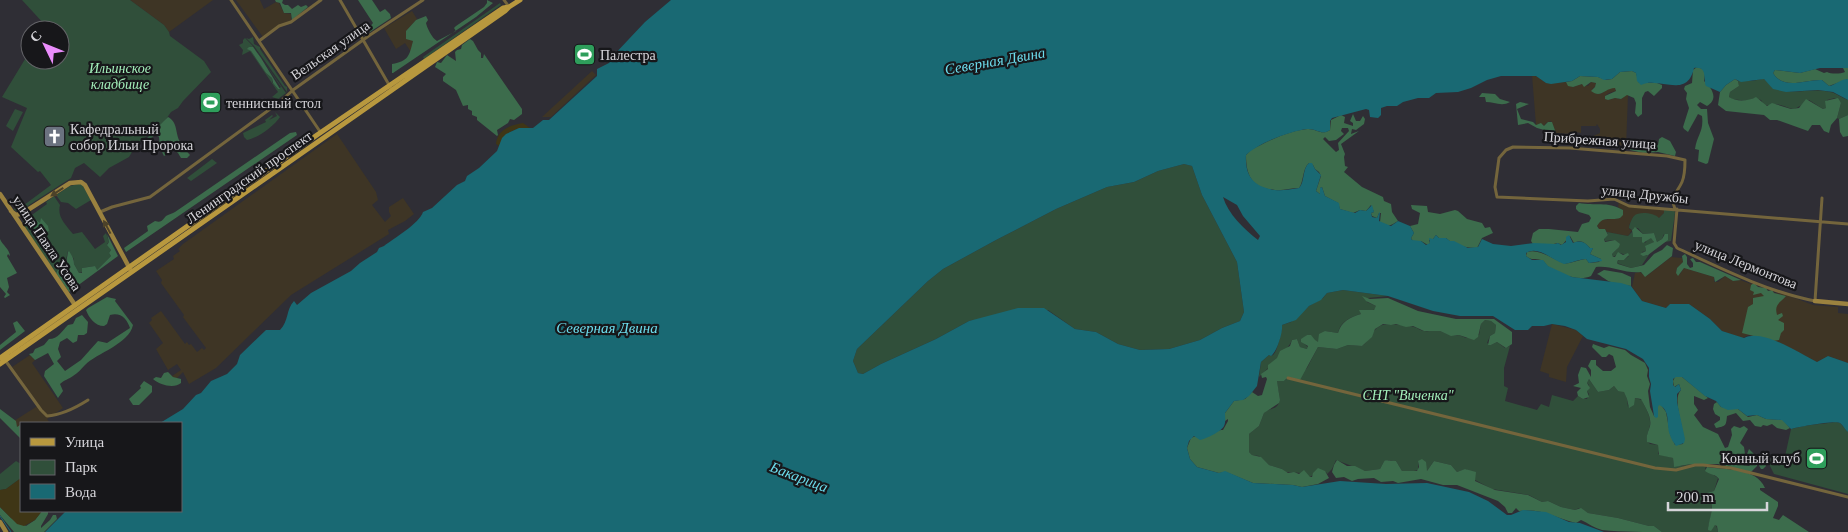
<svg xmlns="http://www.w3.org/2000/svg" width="1848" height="532" font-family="Georgia,serif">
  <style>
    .industrial { fill: #3e3525 }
    .green { fill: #304f3a; fill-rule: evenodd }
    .forest { fill: #3c6c4c; fill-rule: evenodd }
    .sand { fill: #3f3616 }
    .water { fill: #196973; fill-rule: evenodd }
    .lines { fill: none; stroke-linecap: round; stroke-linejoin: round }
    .stream { stroke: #196973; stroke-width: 1 }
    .street { stroke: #74653c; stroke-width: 3 }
    .secondary { stroke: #9b823f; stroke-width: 4.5 }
    .primary { stroke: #b8983e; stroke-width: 5 }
    .oneway { fill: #4c4229 }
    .labels { text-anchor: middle; stroke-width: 4.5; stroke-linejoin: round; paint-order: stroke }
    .street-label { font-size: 14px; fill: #d6d5da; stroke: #17171a }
    .poi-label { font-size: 14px; fill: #d6d5da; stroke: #17171a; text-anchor: start }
    .park-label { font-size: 14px; font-style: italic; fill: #a4f0bb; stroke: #17171a }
    .water-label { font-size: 15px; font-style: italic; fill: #6cdcec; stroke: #17171a }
  </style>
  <rect width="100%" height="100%" fill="#2f2e35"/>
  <!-- industrial -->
  <path class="industrial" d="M130 0H213L169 32 164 25Z
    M236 0H260L264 9 276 2 279 3 284 13 291 14V21L278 25 263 37Z
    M412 11 417 19 407 30 406 33 407 37 413 41 411 52 405 43 396 49 384 28Z
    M592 71 596 75 551 117H542Z
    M1532 75 1538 77 1546 83 1566 82 1567 84 1573 87 1582 84 1588 86 1591 82 1596 83 1595 87 1592 89 1597 94H1600L1612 87 1615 88 1616 91 1609 93 1605 96 1608 100 1615 98 1621 99 1625 95H1628L1626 147 1620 145 1606 144 1603 146 1600 144 1591 137 1600 133V129L1597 124 1596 126H1581V133L1576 132 1575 134 1556 133 1551 121 1546 123 1544 126 1542 124 1536 125Z
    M337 134 376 192 378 200 372 205 385 222 391 216 389 212V207L403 198 414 214 405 221 388 230 389 234 291 295 216 368 189 384 183 372 175 380 172 376 181 370 177 364 168 370 156 349 163 343 149 323 152 320 151 318 161 311 185 344 187 342 189 345 191 344 197 352 202 348 204 350 206 348 183 317 184 315 161 283 162 280 156 271 174 259 173 256 180 251 178 249 183 244Z
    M1619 201 1628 207 1664 209V213L1659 218 1638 215 1634 216 1629 225V229L1632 230 1628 236 1607 232 1605 229H1599L1597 225 1601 220 1620 218 1623 210 1618 207Z
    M1671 257 1682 258 1683 262 1677 268 1676 273 1680 274 1684 268 1714 277V282H1718L1725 276 1733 281 1740 280 1751 284 1753 283 1758 287 1766 288 1768 291 1772 290 1774 293 1784 294 1813 305 1838 307V313L1848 314V363L1828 356 1817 362 1780 343 1749 335 1742 338 1722 331 1710 319 1689 304 1669 305 1666 308 1642 301 1632 287 1635 273 1640 272 1645 276 1648 275Z
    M1552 324 1576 330 1583 336 1567 367 1566 382 1549 377V374L1540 371Z
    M30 355 35 360 32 363 63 408 47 419 50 423H21V429L17 427 14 421 39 405 12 367Z"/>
  <!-- green -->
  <path class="green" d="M22 0H130L164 25 169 32 170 36 204 61 211 72 183 101 178 108 171 112 164 122 137 144 129 157 109 168 100 177 84 163 75 168 71 178 26 207 30 206 18 212 13 209 25 208H20L51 185 40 171 38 172 11 147 27 108 2 97 30 51V60H60V30H43L45 25Z
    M500 3 501 5 424 59 423 57Z
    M253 37 254 44 260 47V49L285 86 287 87V92L254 46 246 38 249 39Z
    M245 38 252 45 286 93 278 99 272 97 278 92 250 51 242 55 243 50 239 45 243 43V40ZM248 49 255 50 258 53 281 87 278 89 272 82V78L266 73 251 51Z
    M1762 79H1764C1786 101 1804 86 1830 92 1837 93 1841 98 1848 100V115L1839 119 1837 118 1841 103 1835 98 1827 100 1826 108 1823 109 1809 100C1789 114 1796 108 1776 104 1773 104 1768 106 1764 105L1761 100 1754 98 1748 101 1731 99 1729 97 1730 92 1739 86 1738 81H1752Z
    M15 109 23 112 13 131 6 126Z
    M275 112 280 117C274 126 258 138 247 140L244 137 243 133 266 122 265 120 272 115 273 116 269 120 277 116Z
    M212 159 217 163 191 181 187 178Z
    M1184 164 1192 166 1202 195 1237 262 1244 312 1240 321 1222 328 1200 340 1169 349 1140 350 1118 344 1096 332 1075 329 1048 310 969 321 936 339 881 364 863 374 858 373 853 361 857 349 928 281 943 269 996 240 1056 209 1107 187 1134 182 1158 171Z
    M78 184H82L91 200 76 209 68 203 61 202 56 195 70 186Z
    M54 196 60 205C57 217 65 224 73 234L82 232 95 249 105 242 103 236 106 233 109 242 107 244 111 250 109 253 111 256 96 271 95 266 82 268 83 272 79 273 74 264V259L68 251 65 264 66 268 56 272 59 278 23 225V219L27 215 29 217 47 204 46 202Z
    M1664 209 1674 210 1675 213 1671 241 1665 242 1664 234 1662 239 1657 242 1654 233 1643 234 1638 228H1634L1632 230 1629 228C1629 225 1632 218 1634 216 1639 211 1654 213 1659 218L1664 213Z
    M1607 232 1628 236 1632 232 1633 236 1642 237 1645 243 1649 238H1652L1654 242 1645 247 1646 251 1642 252 1646 256 1650 253 1642 265 1639 266 1631 268 1617 263 1619 259 1624 260 1629 256 1620 253 1613 257 1612 254 1617 249 1615 240 1605 241 1604 238 1608 235Z
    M1343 290 1388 296 1368 298 1367 302 1376 306V308L1372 311 1360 310 1361 314C1350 317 1340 322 1338 333L1325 331 1318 342H1316L1307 335 1301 341 1309 348 1307 349 1300 347 1297 339 1292 340C1290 348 1265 371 1259 377L1261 362 1269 355C1270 355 1272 356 1273 355 1277 353 1282 330 1282 325L1291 322 1309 306 1323 298 1327 293Z
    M1485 320 1491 321 1496 325 1495 333 1490 336 1487 343 1491 345 1497 342 1505 348 1510 346 1504 368V386L1508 388 1505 401 1537 410 1541 404 1549 407 1552 395 1573 401 1578 396 1583 399H1587L1589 394 1587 391 1589 385 1587 383 1589 379 1598 392 1609 390 1614 386 1618 391H1624L1627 399 1628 407 1635 398 1642 400C1645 408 1651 415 1650 425 1649 431 1646 434 1647 441L1650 444 1658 445 1659 450 1658 454 1673 458 1674 466H1682L1690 464H1707L1705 469 1718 478 1714 491 1706 493C1714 503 1712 515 1708 527L1716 525 1718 532H1662L1654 526H1649L1618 518 1588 513 1579 508 1575 510 1561 507 1548 501 1542 502 1529 495 1492 489 1475 480V478L1466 469 1457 472 1451 465 1434 461 1427 471 1418 461V470L1410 472 1402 471 1396 461C1383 461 1387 457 1380 469L1365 471 1336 460 1332 469 1327 474 1326 472 1313 475 1310 477 1301 473 1286 472 1282 469 1269 465 1259 456 1252 455 1249 452V434L1259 426 1264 413C1267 410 1273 409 1276 407 1283 401 1277 388 1277 381H1284L1288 377 1293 378 1303 372 1307 368 1318 347 1337 349 1348 345 1362 346C1370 341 1372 330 1380 326 1384 323 1408 325 1414 327 1418 328 1421 331 1425 331 1430 332 1434 329 1440 331 1446 333 1452 337 1459 335L1466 338 1479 335 1481 324Z
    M1836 422 1840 423 1848 432V494L1774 474 1770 466 1771 458 1784 461 1791 429C1805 425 1821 424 1836 422Z
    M16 461 21 464V478L6 489 0 490V474Z"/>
  <!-- forest -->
  <path class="forest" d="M275 0H289H283L282 3 285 5H288L292 9 298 5 301 7 306 5 308 7 292 20 291 13H284L280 3 276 2Z
    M358 0H372L380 12 385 9 390 14 391 18 370 32 369 28 373 23Z
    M487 0 493 3 476 17 393 73H392V64C409 61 409 56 413 41L406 39V31L416 20 426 16 428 20 426 23C427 28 432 38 437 41L456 31 454 28 456 26 484 7 487 3Z
    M470 39 473 41 478 50 481 53V58H483L484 54 522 109V114L514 120 510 119 508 123 497 130 498 135 497 136 477 120V117L472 115V111L468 109V105L463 106 456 90 443 81V77L446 74 435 67 437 62 441 63 447 55 456 61 455 52 457 50 461 49 462 45Z
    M249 47H253L261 58 280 89H278L273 83 272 78 266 73 251 51 247 49Z
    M1697 67 1703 69 1705 74 1704 81C1712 88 1719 99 1707 106L1700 102 1697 105 1701 109H1707L1708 123 1714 139 1708 163 1706 164 1698 161 1699 150 1695 149C1697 135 1704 132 1702 116L1698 114 1688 132 1684 129 1683 127 1689 108 1686 99 1687 93 1684 89 1685 86 1692 83 1693 70Z
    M1843 68H1848V79L1829 86 1822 80C1806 79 1784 91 1773 73L1775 70 1800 73 1815 69 1824 73 1827 72C1831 74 1840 74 1845 72Z
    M1632 71 1636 73 1639 83H1657L1662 85V88L1654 96 1648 91 1645 92 1642 98V114L1638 117 1635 113 1636 103 1634 98 1627 95 1621 99 1615 98 1608 100 1605 99V96L1616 91 1615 88C1605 88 1601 99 1591 91L1595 87 1596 83 1591 82 1584 87 1582 84 1573 87 1568 86 1566 82 1572 81 1580 76 1598 77 1606 80 1612 79 1620 72Z
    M1735 79 1738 81 1739 86 1730 92 1729 97C1736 102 1749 101 1756 97L1767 106 1772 103 1791 109 1799 108 1806 99 1823 109 1826 108 1825 101 1838 98 1841 103 1837 118 1831 125 1829 133 1824 131 1820 125H1812L1808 131 1777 120H1770L1764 115 1726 111 1718 105 1720 92 1726 85Z
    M1482 93 1495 94 1500 99 1510 102C1502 107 1494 102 1486 102L1485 97H1479Z
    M1520 102 1529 104 1517 109 1521 119 1533 122 1536 125 1541 123 1544 126 1548 122H1552L1556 133 1553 136H1547L1548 131 1537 128 1528 123 1518 125 1516 104Z
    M1353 114 1356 121H1360L1363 116 1365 119 1364 124 1356 130 1352 129 1351 134 1359 131 1341 144 1345 154 1344 157 1345 166 1348 167 1344 172 1362 187 1383 197 1384 201 1391 204 1392 212 1398 221C1390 226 1389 227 1380 222L1381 213H1379L1377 218 1372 216 1371 213 1374 212 1371 205 1366 211 1360 210 1353 213 1340 209 1338 203 1325 196 1322 187 1320 188V194L1316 191 1321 176 1319 172 1315 169 1313 165 1309 163C1302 169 1304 181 1299 188 1291 188 1283 191 1275 190 1252 188 1246 176 1246 155L1251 150C1268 141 1288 131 1307 129 1316 128 1321 136 1330 130L1331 120 1341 115 1345 117 1344 123 1353 126V123L1350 121ZM1342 128H1348L1349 131 1338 143 1339 150 1336 152 1323 139 1325 137 1329 141 1336 140 1344 134 1341 131Z
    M1848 115V136L1843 137 1840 132 1839 119Z
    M168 117C178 122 175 133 180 142 182 146 186 151 190 155L187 158H181L178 153 173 150 164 156 160 148 159 137 155 135 150 139H146Z
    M296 132 297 135 126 252 124 248 148 231 147 226 155 221C162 223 162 220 166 216 168 215 173 213 175 212L290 133Z
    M1662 137 1670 141 1676 152 1675 156 1658 152 1643 153 1630 150 1634 144H1643L1650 149 1652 145H1658L1659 139Z
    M1579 203C1595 206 1607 201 1623 210V215L1620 218C1611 221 1603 215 1597 226L1599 229H1605L1608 235 1604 239 1605 242 1615 240 1620 244 1619 247 1612 254 1613 257H1615L1618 252 1623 255 1628 253 1629 255 1624 260H1618L1617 263 1618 264 1631 268 1644 265 1654 254 1662 250 1667 245 1673 248 1672 256 1645 277 1641 272C1625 274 1611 265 1596 267L1591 276C1578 282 1561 274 1549 267 1545 265 1546 261 1541 260 1535 258 1532 261 1526 256L1527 252C1539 248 1552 259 1563 263 1568 265 1580 259 1586 259L1589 263 1599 262 1601 259 1590 254 1593 248H1590C1585 243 1581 239 1574 243L1570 236 1562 245 1558 243 1549 245 1533 244 1531 241 1533 233 1539 229H1549L1578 232 1582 224 1589 222 1591 218 1589 215 1579 212 1576 209V206Z
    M1411 205 1427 206 1428 212 1440 214 1455 210 1458 211 1467 219 1482 223 1485 228 1490 227 1493 233 1482 238 1477 248C1467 248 1453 245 1446 238H1439L1436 235 1433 239 1429 240 1430 243 1428 245 1421 241H1413L1411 238 1414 233 1410 226 1418 224 1420 213 1412 209Z
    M28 216H31L40 223 41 218 48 226 49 231 44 233 42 239 39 237 34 228H31Z
    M1635 227 1643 234 1654 233 1657 242 1662 239 1665 234H1668V240L1648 255 1643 256 1640 254 1646 251 1645 246 1654 242 1651 238 1643 243 1642 242V237H1633L1632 230Z
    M107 234 118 256 69 292 56 273 58 270 65 269 68 252 69 251C72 256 74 258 74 264L79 273H82V268L95 266 97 270 111 256 109 253 111 250 107 245 109 242Z
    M0 239C3 246 9 248 10 256L8 254 7 256 17 273 7 278 9 287 7 292 10 295 5 298 4 297 6 294 0 287Z
    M1685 254 1687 257V264L1690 268 1693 267V263L1690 259 1693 258 1696 262H1700L1741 280 1733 281 1725 276 1715 282 1714 277 1684 268 1678 276 1676 273 1677 268 1683 262 1682 256Z
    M1604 270 1622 273 1631 277V286C1624 285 1617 284 1611 282 1605 280 1602 276 1597 274Z
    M1754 283 1758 287 1766 288 1768 291 1772 290 1774 293 1786 296C1780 303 1774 304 1777 315L1782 313 1783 316 1778 320 1784 323V330L1781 333 1779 340 1773 341 1742 333 1748 307 1753 304V298L1764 296 1761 293 1753 295 1754 292 1750 290 1751 285Z
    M1362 296 1370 299 1388 298 1418 311 1456 319H1494L1512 332V344L1506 348 1497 342 1491 345H1488L1490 336 1495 333 1496 325 1491 321 1485 320 1481 324 1478 337 1474 340 1459 335 1451 336 1440 331H1424L1413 326 1406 327 1396 324 1391 325 1383 324 1375 329 1372 337 1362 346 1348 345 1337 349 1318 347 1300 380 1288 377 1284 381H1277L1280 400 1279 403 1264 413 1259 426 1249 434V452L1252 455 1261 457 1269 465 1282 469 1288 473 1294 472 1299 474 1304 470 1310 477H1312L1313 473 1318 468 1325 471 1329 478 1318 484 1302 487 1293 485 1253 483 1226 472 1219 473 1197 467 1190 459 1187 448 1191 438 1196 436 1198 438C1212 438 1214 430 1223 430L1228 421V419L1225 421V413L1234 401 1245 399 1252 392 1258 396 1262 395 1267 379 1266 377 1262 378 1261 374 1268 369V365L1277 358 1280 351 1290 346 1292 340 1297 339 1300 347 1307 349 1308 346 1301 342V339L1307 335H1311L1315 340 1318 342 1319 334 1325 331 1338 333C1341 322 1350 317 1361 314L1359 310H1374L1376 306 1366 301Z
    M107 297 116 299 115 301 133 325C129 344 97 353 85 365 81 369 78 373 73 376 69 379 64 380 60 384L63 391 58 398 44 376 45 371 54 364 48 353 35 360 29 354 33 353 35 349 44 345 49 339C58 339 62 331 68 325L73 324 76 318 82 315 88 322 87 333 84 335H78L77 341 73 343 67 338 60 342 58 349 61 357 57 361 65 371 81 360 98 341 107 343 130 328C127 319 121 312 110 315L107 324 104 326C95 326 89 318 86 310L88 308Z
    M17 321 25 331 0 350V345L16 332 13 323Z
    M1593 344 1604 348 1609 346 1625 350 1631 355 1645 363 1648 370 1647 376 1650 384 1648 391 1650 407 1654 416 1658 417V405H1661L1666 412 1670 434 1675 445 1683 444C1686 430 1671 400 1681 390L1679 384 1674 387 1673 381 1675 377H1682L1708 398 1704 400 1694 396V404L1698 410 1694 415 1703 427 1718 434 1725 448 1728 447 1732 435 1731 429 1734 426 1740 428 1744 426 1748 429 1740 443 1744 447 1745 454 1743 456 1739 455 1735 457 1732 456V458L1740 460 1742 465 1749 466 1750 465 1748 461 1752 458 1747 454 1749 449 1758 458 1765 461 1766 466 1763 469H1761L1757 462V466L1751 472 1718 464H1691L1674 467 1673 458 1659 455 1658 445 1647 442C1646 435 1648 433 1650 426 1652 417 1645 407 1641 399L1635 398 1634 405 1629 408 1627 399 1624 392 1618 391 1614 386 1609 390 1598 392 1589 379 1587 383 1590 388 1587 391 1589 397 1583 399 1578 396 1577 392 1581 388 1573 386 1579 383 1578 375 1581 367 1586 368 1591 377V370L1588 366 1591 360H1596V365L1603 371H1611L1616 367 1613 356 1609 354 1606 357H1602L1592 347Z
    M168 372 173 377 181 379V383C174 389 160 385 153 379L156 377 161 378 164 373Z
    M144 381 152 386V392L139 405H133L129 399 141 388 140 386Z
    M1717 402 1721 407 1738 409 1748 417 1757 415 1766 419 1783 420 1790 428 1786 430 1777 428 1772 424 1767 426 1763 425 1761 427 1755 426 1750 420 1743 421 1736 413 1727 416C1726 426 1726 426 1716 428L1714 424 1720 420V417L1715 414 1713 409 1714 404Z
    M0 409 16 421 17 427 20 425 21 439 0 418Z
    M1422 459 1426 462 1427 471 1434 461 1451 465 1457 472 1465 469 1476 472 1475 481 1495 490 1528 495 1542 502 1548 501 1561 507 1575 510 1581 508 1588 513 1618 518 1649 526H1654L1662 532H1668C1647 532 1622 532 1602 530 1594 528 1588 523 1581 520L1576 523C1556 518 1542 508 1519 511L1516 508 1512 513H1508L1505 507 1498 501 1457 485H1443L1421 479 1398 483 1393 481 1381 482 1374 478 1358 479 1352 481 1344 477 1336 478 1332 472 1334 465 1337 460 1347 466H1355L1365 471 1380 469C1387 457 1382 461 1396 461L1402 471H1417L1419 467 1418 461Z
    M1707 467C1725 470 1756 467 1765 488H1760V490L1778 502V506L1773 518 1779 520 1783 515 1809 532H1718L1717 526 1715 525 1711 531 1708 530C1709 515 1717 507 1706 493L1714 491 1719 479C1716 474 1710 475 1705 471Z
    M0 507 11 518 26 526 35 520 42 511H48V514L41 526V528L50 520 53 515H56L57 519 44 532H14L0 515Z"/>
  <!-- sand -->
  <path class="sand" d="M523 123 530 128C516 127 504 132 499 146L496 144C497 130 510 125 523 123Z
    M21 478V511H42L35 520 24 526 17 524 0 507V490L6 489Z"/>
  <!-- water -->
  <path class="water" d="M671 0H1848V68H1820L1800 73 1775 70 1773 73C1784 91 1806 79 1822 80L1829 86C1836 85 1840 79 1848 79V100L1833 92 1818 90 1786 92 1773 89 1764 79 1741 82 1735 79 1726 85 1720 92 1706 86C1703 79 1708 66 1694 68 1687 100 1659 76 1641 85L1637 81 1636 73 1632 71 1620 72 1612 79 1604 80 1598 77 1580 76 1572 81 1551 84 1546 83 1536 76H1501L1487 80 1471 88 1458 92 1436 93 1429 98H1418L1403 102 1397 106H1387L1381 108V115L1378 118 1370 117 1369 110 1366 109 1332 118 1330 121V130C1322 136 1316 128 1307 129 1291 131 1258 143 1246 155 1245 176 1253 187 1275 190 1282 191 1291 189 1299 188 1305 182 1302 169 1309 163H1312L1315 169 1321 175 1316 191 1320 194V188L1322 187 1325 196 1339 203 1340 209 1355 213 1360 210 1366 211 1372 205 1374 212 1371 213 1372 217 1377 218 1379 213 1380 212 1379 221 1391 226 1398 221 1410 226 1414 233 1411 238 1412 240 1421 241 1426 245 1430 243 1429 238 1433 239 1436 235 1439 238H1446L1450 241H1454L1468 248 1478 247 1482 239 1493 244 1511 246 1534 243 1555 244 1558 243 1561 245 1566 242V237L1569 235 1573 243C1581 240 1585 242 1590 248H1593L1590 254 1601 259 1602 261 1589 263 1586 259C1581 259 1567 264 1564 264 1552 260 1538 245 1526 253V256L1532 260H1543L1548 266 1572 277 1621 283 1631 286 1642 301 1666 308 1670 304H1689L1710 319 1722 331 1744 338C1763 328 1800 354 1817 362L1828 356 1848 363V432C1845 430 1843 425 1840 423 1836 420 1797 427 1791 429L1782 420 1766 419 1757 415 1747 416 1738 409 1728 410 1721 407 1716 401 1705 396 1682 377H1676L1673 379V385L1675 387 1679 384 1681 390 1677 394V402L1685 439 1684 443 1676 446C1674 443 1671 439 1670 435 1666 425 1671 410 1659 405L1658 407V417L1656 418 1654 416 1650 391 1651 384 1649 377V368L1643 359 1626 349 1587 339 1576 330 1565 326 1552 324 1544 326H1532L1528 330H1515L1493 316H1460L1433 311 1388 296 1343 290 1327 293 1321 300 1309 306 1296 320 1282 325C1283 332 1277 352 1271 356L1269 355 1261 362 1257 386 1249 396 1243 400 1234 401 1225 413C1225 417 1226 422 1224 426 1222 431 1206 439 1200 440L1194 436 1189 441 1187 448 1190 459 1197 467 1219 473 1225 471 1253 483 1293 485 1302 487 1340 481 1386 484 1427 483 1469 492 1488 501 1507 515H1511L1523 510 1546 512 1569 522 1580 523 1604 532H45L66 511H181V423H160L183 409 196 395 201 393 211 381 227 374 237 364 240 355 266 330H280C289 321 286 309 294 301L297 305 311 293 351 271 360 263 377 252 379 248 384 246C393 239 420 223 423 212L432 208 457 185 465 181 467 176 479 168 497 151 502 138 506 134 519 128H533L543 120H549L597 76V69L609 63 612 57 645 22ZM1184 164 1192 166 1202 195 1237 262 1244 312 1240 321 1222 328 1200 340 1169 349 1140 350 1118 344 1096 332 1075 329 1044 308H1018L969 321 936 339 881 364 863 374 858 373 853 361 857 349 928 281 943 269 996 240 1056 209 1107 187 1134 182 1158 171ZM1223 197 1237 205 1243 216 1260 236 1258 240C1244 229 1228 214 1223 197Z"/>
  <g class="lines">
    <!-- stream -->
    <path class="stream" d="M0 516 11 532"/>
    <!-- street -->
    <path class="street" d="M231 0 321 133
      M340 0 392 90
      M504 0 509 7
      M259 41 279 26 291 22 321 0
      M1675 209C1670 196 1677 193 1682 182 1685 175 1685 167 1685 160L1667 156 1570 148 1513 147 1506 150 1499 158 1495 187 1497 197 1588 201 1614 199 1629 206 1848 224
      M1677 209 1674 243 1677 248C1720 268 1768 292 1815 301L1822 198
      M100 212 112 207 150 197 281 101 293 90 370 35 423 0
      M5 360 41 410 47 416C61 415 77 407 88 400
      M1288 378 1655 468 1676 470 1695 465H1703L1731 468 1848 497"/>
    <!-- secondary -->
    <path class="secondary" d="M0 194 75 305
      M11 211 16 215 23 213 70 183 81 182 85 185 130 269
      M1815 301 1848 304
      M0 522 6 532"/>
    <!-- primary -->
    <path class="primary" d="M0 358 317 135 503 8 509 7 520 0
      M0 364 505 11 509 7"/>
  </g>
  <!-- one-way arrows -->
  <defs><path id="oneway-solid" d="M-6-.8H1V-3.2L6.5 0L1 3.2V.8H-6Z" transform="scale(1.25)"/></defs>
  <g class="oneway">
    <use href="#oneway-solid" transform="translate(57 192) rotate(147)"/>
    <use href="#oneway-solid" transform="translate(107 227) rotate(-118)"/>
  </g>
  <!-- icons -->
  <defs>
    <symbol id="stadium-square" viewBox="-11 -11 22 22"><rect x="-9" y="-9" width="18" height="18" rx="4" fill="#2e9e5b" stroke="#17171a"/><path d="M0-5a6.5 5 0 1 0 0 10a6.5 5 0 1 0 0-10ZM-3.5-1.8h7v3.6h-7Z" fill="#fff"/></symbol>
    <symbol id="church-square" viewBox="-11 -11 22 22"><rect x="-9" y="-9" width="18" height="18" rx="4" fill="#6b7280" stroke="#17171a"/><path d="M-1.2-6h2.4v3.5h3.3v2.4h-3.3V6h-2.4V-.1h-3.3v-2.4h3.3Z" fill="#fff"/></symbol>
  </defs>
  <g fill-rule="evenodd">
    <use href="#stadium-square" x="572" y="42" width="25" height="25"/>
    <use href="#stadium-square" x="198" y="90" width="25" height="25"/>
    <use href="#church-square" x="42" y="124" width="25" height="25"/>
    <use href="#stadium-square" x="1804" y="446" width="25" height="25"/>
  </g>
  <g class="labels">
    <!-- street labels -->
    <g class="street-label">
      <text transform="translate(330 50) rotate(-35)" y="5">Вельская улица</text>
      <text transform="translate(1600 140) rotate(4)" y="5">Прибрежная улица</text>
      <text transform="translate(249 177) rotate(-35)" y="5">Ленинградский проспект</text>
      <text transform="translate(1645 194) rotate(6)" y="5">улица Дружбы</text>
      <text transform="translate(47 243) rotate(56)" y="5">улица Павла Усова</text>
      <text transform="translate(1746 264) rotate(22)" y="5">улица Лермонтова</text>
    </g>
    <!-- poi labels -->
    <g class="poi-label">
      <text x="600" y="60">Палестра</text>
      <text x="226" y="108">теннисный стол</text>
      <text x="70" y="134">Кафедральный<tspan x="70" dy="16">собор Ильи Пророка</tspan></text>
      <text x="1800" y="463" text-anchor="end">Конный клуб</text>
    </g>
    <!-- park labels -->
    <g class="park-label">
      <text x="120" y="73">Ильинское<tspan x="120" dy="16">кладбище</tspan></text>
      <text x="1408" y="400">СНТ "Виченка"</text>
    </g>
    <!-- water labels -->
    <g class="water-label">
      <text transform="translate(995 61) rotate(-10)" y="5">Северная Двина</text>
      <text x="607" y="333">Северная Двина</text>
      <text transform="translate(799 477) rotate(21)" y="5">Бакарица</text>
    </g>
  </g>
  <!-- legend -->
  <rect x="20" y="422" width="162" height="90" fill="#17171a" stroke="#636367"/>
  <rect x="30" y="438" width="25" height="8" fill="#b8983e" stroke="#636367"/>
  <text x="65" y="447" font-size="15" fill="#d6d5da">Улица</text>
  <rect x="30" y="460" width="25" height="15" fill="#304f3a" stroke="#636367"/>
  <text x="65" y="472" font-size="15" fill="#d6d5da">Парк</text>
  <rect x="30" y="484" width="25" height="15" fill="#196973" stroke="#636367"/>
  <text x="65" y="497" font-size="15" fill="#d6d5da">Вода</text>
  <!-- north arrow -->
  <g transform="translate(45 45) rotate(313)"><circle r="24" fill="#17171a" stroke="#636367"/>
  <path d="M0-4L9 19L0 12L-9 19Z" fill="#eb8dfc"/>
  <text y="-8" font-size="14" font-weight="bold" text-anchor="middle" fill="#d6d5da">С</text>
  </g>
  <!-- scale -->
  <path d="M1668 502v8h99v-8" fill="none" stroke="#d6d5da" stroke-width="2.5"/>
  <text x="1676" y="502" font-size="15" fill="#d6d5da" stroke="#17171a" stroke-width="4" paint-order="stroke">200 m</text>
</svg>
